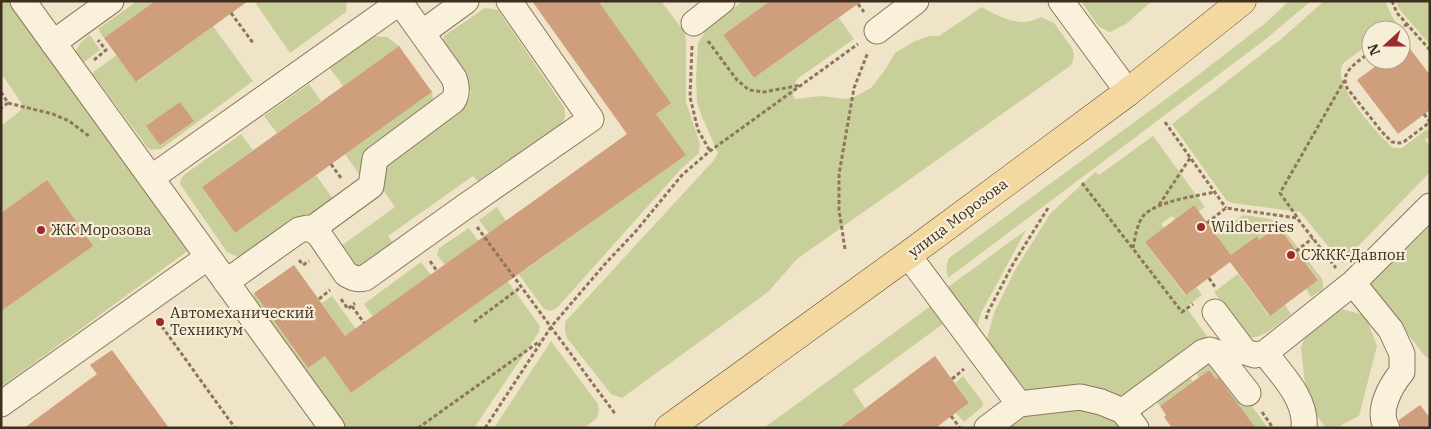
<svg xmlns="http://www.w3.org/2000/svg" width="1431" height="429" font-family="'IBM Plex Serif',serif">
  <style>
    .green { fill: #c9cf9b }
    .building { fill: #cf9f7d }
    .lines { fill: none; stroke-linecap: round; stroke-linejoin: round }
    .minor-casing { stroke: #8d765c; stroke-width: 27 }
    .major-casing { stroke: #5b4430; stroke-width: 29 }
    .path { stroke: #8d765c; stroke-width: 3; stroke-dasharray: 4 2.5; stroke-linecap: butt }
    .minor { stroke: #faf1dc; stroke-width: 25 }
    .major { stroke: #f3d9a0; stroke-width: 28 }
    .poi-dot { fill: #9e2a2b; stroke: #f7eed8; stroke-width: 2 }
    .labels { text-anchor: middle; stroke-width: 4.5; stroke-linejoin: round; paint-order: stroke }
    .street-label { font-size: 15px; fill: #3d2e20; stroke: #f7eed8 }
    .poi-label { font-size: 15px; fill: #3d2e20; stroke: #f7eed8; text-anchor: start }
  </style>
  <rect width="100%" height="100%" fill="#f0e4c8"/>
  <!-- green -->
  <path class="green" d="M1 1H9L189 250 1 387V126L20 111 22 104 1 73Z
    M137 1H155L104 38 98 29Z
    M254 1H347L346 12 290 53Z
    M598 1H661L685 33 686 42V102L700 144 699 153 681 169 557 308 550 311 544 309 479 220 497 207 506 221 496 228 525 270 685 155 656 114Z
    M743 1H770L723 35 754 78 839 18 854 39 800 77 796 81 793 95 795 99 822 96 845 99 854 97 871 88 885 70 895 53 915 41 929 36H939L982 7C992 14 1013 23 1025 22 1030 22 1036 19 1041 17L1054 23 1072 48 1074 55 1073 61 1070 66 797 259 768 292 622 398 611 394 567 338 565 331V322L714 160 718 153 702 117 697 102 696 78 698 43 708 27Z
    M1081 1H1152L1126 24 1110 32 1099 27Z
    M1289 1H1311L1266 39 948 278 946 266 949 258 1189 82 1268 21Z
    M1324 1H1385L1391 14 1396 23 1387 30H1371V43C1366 47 1346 60 1343 64 1330 84 1379 135 1393 148H1402L1427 129 1430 133V136L1425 140 1430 146V172L1342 263 1300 212 1232 203 1227 201 1172 124 1280 40Z
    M1396 1H1430V45L1399 9Z
    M485 8 498 10 564 107C566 115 565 119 561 126L480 183 473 176 388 236 393 243 391 247 362 268 357 267 341 246 395 207 383 190 387 162 469 99 471 91 468 85 443 43 444 36Z
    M213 26 253 81 161 149 151 150 147 147 92 73 117 55 137 82Z
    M90 35 100 50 79 66 75 52 81 42Z
    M374 36 387 37 399 46 343 86 329 67Z
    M309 84 321 101 277 133 264 116Z
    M432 92 433 98 432 102 363 180 345 154Z
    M241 134 253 150 202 187 235 233 316 175 335 202 315 213 307 214 299 218 243 256 238 257 227 252 180 184 181 179 184 175Z
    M1153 136 1205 207 1198 212 1194 205 1175 219 1172 216 1161 224 1164 228 1145 242 1185 295 1196 287 1202 295 1186 307 1209 339 1121 404 1081 389 1052 387 1019 393 985 346 994 313 1015 270 1050 214 1095 172 1099 175Z
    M1243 215 1271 219 1281 226 1322 279 1323 284V289L1311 297 1306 289 1318 279 1278 226 1259 240 1257 237 1234 259 1216 235Z
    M1430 224V360L1424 355 1372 289 1371 285 1373 280Z
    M469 228 540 326 539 332 474 428H346L253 298 254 293 308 368 325 356 351 393 500 287 445 265 437 255 439 248Z
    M1026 230 981 313 976 331 944 290Z
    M421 262 431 275 373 317 364 304Z
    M1238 274 1269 316 1285 305 1291 314C1280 322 1261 341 1247 337L1214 292Z
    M332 296 356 329 345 336 322 303Z
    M932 305 944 323 853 390 865 408 839 428H764Z
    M1337 308 1365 315 1377 346 1359 416 1336 428H1326L1307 403 1301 348 1310 322Z
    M551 341 598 404 599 409 597 418 584 428H494Z
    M1217 359 1268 428H1252L1254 425 1218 377 1216 379 1209 370 1199 377 1194 370Z
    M1188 375 1193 382 1160 406 1154 399Z
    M963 376 982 401 983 406 964 422 956 413 969 403 955 383Z
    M1080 405 1119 418 1126 428H1001L1015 413Z"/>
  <!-- building -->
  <path class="building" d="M155 1H248L136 82 104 38Z
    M532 1H598L671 103 656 114 686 155 351 393 325 356 308 368 254 293 294 265 345 336 627 134Z
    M770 1H862L754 78 723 35Z
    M1401 37 1430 75V110L1398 134 1357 80 1384 60H1401Z
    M399 46 432 92 235 233 202 187Z
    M180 102 194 121 160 145 146 126Z
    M47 180 93 246 1 311V213Z
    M1194 205 1231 255 1257 236 1259 240 1278 226 1318 280 1270 316 1230 262 1186 295 1145 242Z
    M112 350 169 428H24L97 374 90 365Z
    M935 356 969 403 946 420 936 428H839Z
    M1209 370 1216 379 1218 377 1256 428H1172L1164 417 1166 415 1160 406Z
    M1420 405 1430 418V428H1401L1399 420Z"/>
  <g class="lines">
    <defs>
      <path id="minor" d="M23 1 332 428
        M1061 1 1128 92
        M694 23 722 1
        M877 31 916 1
        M422 33 466 1
        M53 43 111 1
        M151 178 400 2
        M312 229 371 186 375 159 453 101C458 93 457 86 454 78L399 1
        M908 255 1019 404
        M226 282 299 230 308 228 318 233 346 274C353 278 357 280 365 278L463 208 591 119 509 1
        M1353 283 1391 330 1402 354V372C1391 385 1376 411 1387 428
        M1215 312 1245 352 1255 355 1265 353 1353 283 1430 206
        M1265 353C1281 374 1307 399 1304 428
        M1 404 208 257
        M987 428 1019 404 1080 397 1101 402 1123 411
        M1136 428 1123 411 1203 352 1210 350 1216 352 1248 393"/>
      <path id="major" d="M669 428 908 255 1128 92 1242 1"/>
    </defs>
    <!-- minor casing -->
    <use href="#minor" class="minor-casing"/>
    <!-- major casing -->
    <use href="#major" class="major-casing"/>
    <!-- path -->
    <path class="path" d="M768 1V2
      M1392 1 1397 13 1430 50
      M858 4 864 12
      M231 13 253 43
      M1399 30 1407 24
      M708 41 737 80 749 90 764 92 801 85
      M692 46 690 97 698 130 710 151
      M1371 52C1363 58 1345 68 1345 80 1345 81 1347 87 1347 88L1382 132 1392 142 1400 143 1405 141 1430 122
      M94 60 106 50 98 40
      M1 92 8 103 1 108
      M8 103 53 114 69 121 89 136
      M1424 114 1430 122
      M1165 122 1226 208
      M331 164 341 178
      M1082 183 1182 312 1193 304
      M1159 205 1190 158
      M1297 217 1280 193 1344 81
      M1207 223 1226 208 1297 218 1336 268
      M477 227 616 415
      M1133 248C1135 238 1137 223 1144 215 1158 201 1196 196 1215 192
      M845 249 839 210V174L854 88 868 52
      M1296 251 1313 238
      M299 260 303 265 309 261
      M430 261 437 271
      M1209 278 1215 287 1214 288
      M319 299 330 290
      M341 299 348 309 355 303
      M352 306 364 323
      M986 319 988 312 1013 264 1048 208
      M158 321 235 428
      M474 322 521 287
      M952 379 964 369
      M1262 412 1273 428
      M951 416 960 428
      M418 428 540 341
      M485 428 551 327 605 264 636 231 682 175 710 151 858 44"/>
    <!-- minor -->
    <use href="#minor" class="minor"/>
    <!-- major -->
    <use href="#major" class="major"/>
  </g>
  <!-- markers -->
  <g class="poi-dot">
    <circle cx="1201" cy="227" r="5"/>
    <circle cx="41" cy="230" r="5"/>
    <circle cx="1291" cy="255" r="5"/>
    <circle cx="160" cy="322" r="5"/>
  </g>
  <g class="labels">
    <!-- street labels -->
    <g class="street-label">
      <text transform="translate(958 218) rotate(-37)" y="5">улица Морозова</text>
    </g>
    <!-- poi labels -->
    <g class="poi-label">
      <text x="1211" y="232">Wildberries</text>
      <text x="51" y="235">ЖК Морозова</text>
      <text x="1301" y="260">СЖКК-Давпон</text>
      <text x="170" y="318">Автомеханический<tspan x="170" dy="17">Техникум</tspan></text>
    </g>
  </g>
  <!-- border -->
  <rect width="1431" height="429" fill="none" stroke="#3d2e20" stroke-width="5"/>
  <!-- north arrow -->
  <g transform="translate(1386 45) rotate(249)"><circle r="24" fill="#f7eed8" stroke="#ada18e"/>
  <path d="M0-4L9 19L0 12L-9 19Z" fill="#9e2a2b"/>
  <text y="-8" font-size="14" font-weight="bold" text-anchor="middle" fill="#3d2e20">N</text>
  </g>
</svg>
